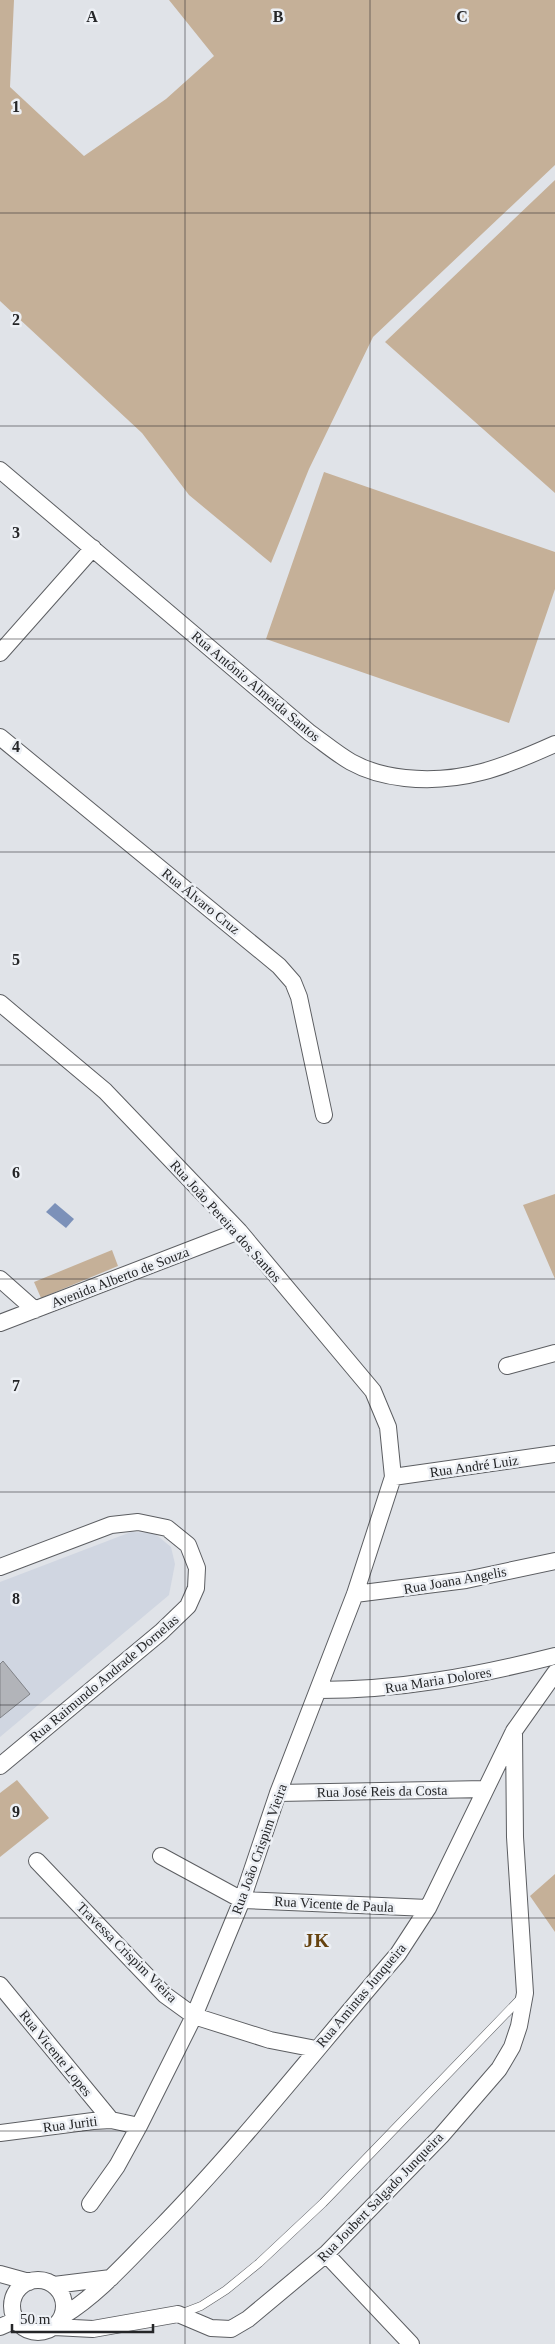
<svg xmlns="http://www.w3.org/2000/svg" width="555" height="2344" font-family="Georgia,serif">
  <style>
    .built { fill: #d0d6e1 }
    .green { fill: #c5b098 }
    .water { fill: #7c91b9 }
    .building { fill: #b2b4b9; stroke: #808287 }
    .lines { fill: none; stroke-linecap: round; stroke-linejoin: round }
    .service-casing { stroke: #5c5e62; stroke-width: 9 }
    .minor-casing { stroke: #5c5e62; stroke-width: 18 }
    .service { stroke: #fff; stroke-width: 8 }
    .minor { stroke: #fff; stroke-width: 16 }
    .grid { fill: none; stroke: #252628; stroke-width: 1; stroke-opacity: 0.55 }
    .labels { text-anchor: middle; stroke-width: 5; stroke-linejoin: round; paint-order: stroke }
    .street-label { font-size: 14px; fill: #252628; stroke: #edf0f5 }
    .district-label { font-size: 19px; font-weight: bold; letter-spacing: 1px; fill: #664310; stroke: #edf0f5 }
    .grid-label { font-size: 16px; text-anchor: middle; font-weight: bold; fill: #252628; stroke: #edf0f5; stroke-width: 5; stroke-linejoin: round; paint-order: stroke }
  </style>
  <rect width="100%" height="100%" fill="#e0e3e8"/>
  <!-- built -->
  <path class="built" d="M131 1532 154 1533 171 1547 175 1564 169 1595 0 1737V1582Z"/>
  <!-- green -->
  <path class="green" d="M0 0H14L10 87 84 156 166 99 214 56 169 0H555V165L373 337 309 469 271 563 189 495 142 433 0 301Z
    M555 180V493L385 342Z
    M324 472 555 552V589L509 723 266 639Z
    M555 1194V1279L523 1205Z
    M112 1250 118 1266 41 1298 34 1282Z
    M17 1780 49 1818 0 1857V1793Z
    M555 1874V1932L530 1896Z"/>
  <!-- water -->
  <path class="water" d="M55 1203 74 1219 66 1228 46 1212Z"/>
  <!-- building -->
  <path class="building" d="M3 1661 30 1694 0 1718V1664Z"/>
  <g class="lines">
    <defs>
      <path id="service" d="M180 2314 201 2306 226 2290 259 2263 323 2203 520 1999"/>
      <path id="minor" d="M0 470 310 733C324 743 337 754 351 762 367 771 387 776 405 778 462 784 504 767 555 744
        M0 653 93 548
        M0 737 279 966 293 982 299 997 324 1115
        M0 1003 105 1091 239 1231 373 1391 388 1427 393 1477 355 1594 278 1793 242 1900 194 2016 139 2126 117 2166 90 2204
        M0 1279 35 1310
        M0 1323 239 1231
        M507 1366 555 1353
        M393 1477 555 1454
        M0 1567 111 1525 138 1522 167 1528 188 1545 197 1568 196 1588 188 1606 161 1632 0 1766
        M355 1594 466 1580 555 1561
        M319 1690C400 1690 476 1676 555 1656
        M278 1793 485 1789
        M161 1856 242 1900 428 1908
        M37 1861 165 1995 194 2016 270 2040 316 2049
        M0 1985 111 2120
        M0 2133 93 2121 111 2120 139 2126
        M326 2254 411 2344
        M0 2274 29 2282
        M12 2306a26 26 0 1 1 52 0a26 26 0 1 1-52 0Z
        M54 2285 111 2278
        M63 2316C100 2293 128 2260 159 2229 244 2142 319 2045 398 1954L428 1908 514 1731 555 1673
        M0 2327 16 2320
        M54 2327 93 2329 178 2314 211 2328 231 2329 248 2319 326 2254 441 2136 499 2069 512 2047 519 2026 525 1993 515 1837 514 1731"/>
    </defs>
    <!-- service casing -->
    <use href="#service" class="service-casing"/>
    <!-- minor casing -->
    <use href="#minor" class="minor-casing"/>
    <!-- service -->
    <use href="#service" class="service"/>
    <!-- minor -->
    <use href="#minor" class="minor"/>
  </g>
  <!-- grid -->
  <path class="grid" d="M185 0V2344M370 0V2344M0 213H555M0 426H555M0 639H555M0 852H555M0 1065H555M0 1279H555M0 1492H555M0 1705H555M0 1918H555M0 2131H555"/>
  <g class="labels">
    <!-- street labels -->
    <g class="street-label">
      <text transform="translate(256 686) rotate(40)" y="5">Rua Antônio Almeida Santos</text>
      <text transform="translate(201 901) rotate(39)" y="5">Rua Álvaro Cruz</text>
      <text transform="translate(226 1221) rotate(48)" y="5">Rua João Pereira dos Santos</text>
      <text transform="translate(120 1277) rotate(-21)" y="5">Avenida Alberto de Souza</text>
      <text transform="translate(474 1466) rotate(-8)" y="5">Rua André Luiz</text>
      <text transform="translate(455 1580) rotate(-10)" y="5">Rua Joana Angelis</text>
      <text transform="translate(104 1678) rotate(-40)" y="5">Rua Raimundo Andrade Dornelas</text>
      <text transform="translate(438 1680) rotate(-9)" y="5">Rua Maria Dolores</text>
      <text transform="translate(382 1791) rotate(-1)" y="5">Rua José Reis da Costa</text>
      <text transform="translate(259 1849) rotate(-70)" y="5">Rua João Crispim Vieira</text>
      <text transform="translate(334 1904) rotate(3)" y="5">Rua Vicente de Paula</text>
      <text transform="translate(127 1952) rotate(45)" y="5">Travessa Crispim Vieira</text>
      <text transform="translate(361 1995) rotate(-50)" y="5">Rua Amintas Junqueira</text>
      <text transform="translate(56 2053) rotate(51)" y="5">Rua Vicente Lopes</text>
      <text transform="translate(70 2124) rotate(-7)" y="5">Rua Juriti</text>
      <text transform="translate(380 2197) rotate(-46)" y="5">Rua Joubert Salgado Junqueira</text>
    </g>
    <!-- district labels -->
    <g class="district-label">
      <text x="317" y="1947">JK</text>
    </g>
  </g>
  <g class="grid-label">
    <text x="92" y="22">A</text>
    <text x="278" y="22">B</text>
    <text x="462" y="22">C</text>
    <text x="16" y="112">1</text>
    <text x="16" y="325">2</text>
    <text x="16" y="538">3</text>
    <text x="16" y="752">4</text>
    <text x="16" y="965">5</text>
    <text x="16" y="1178">6</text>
    <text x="16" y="1391">7</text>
    <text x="16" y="1604">8</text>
    <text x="16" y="1817">9</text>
  </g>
  <!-- scale -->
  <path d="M12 2324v8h141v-8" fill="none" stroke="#252628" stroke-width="2.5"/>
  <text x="20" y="2324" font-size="15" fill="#252628" stroke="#edf0f5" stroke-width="4" paint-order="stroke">50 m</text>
</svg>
